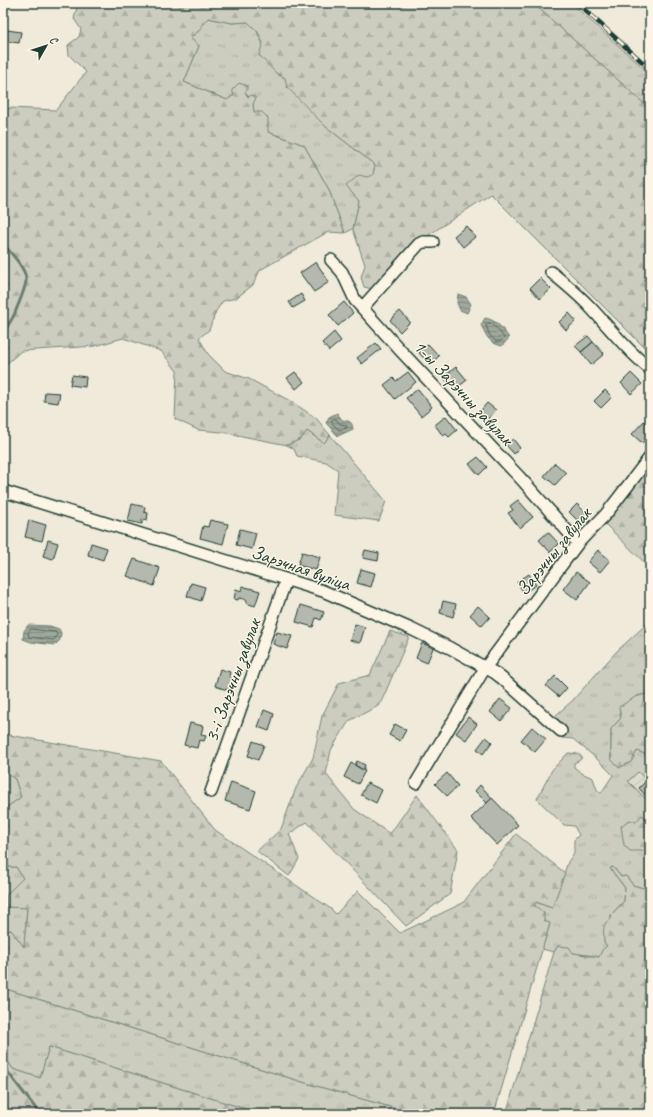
<svg xmlns="http://www.w3.org/2000/svg" width="653" height="1117" font-family="Caveat,sans-serif">
  <style>
    .industrial { fill: url(#industrial-furrows) }
    .grass { fill: url(#grass-tufts); stroke: #76857a }
    .forest { fill: url(#forest-firs); stroke: #76857a }
    .water { fill: url(#water-rules); stroke: #6c7d71 }
    .lines { fill: none; stroke-linecap: round; stroke-linejoin: round }
    .shore { stroke: #52685d; stroke-width: 1 }
    .stream { stroke: #6c7d71; stroke-width: 3 }
    .building { fill: #b5b9ad; stroke: #1f3d34 }
    .minor-casing { stroke: #1f3d34; stroke-width: 14 }
    .minor { stroke: #fcf5e5; stroke-width: 11 }
    .rail-casing { stroke: #1f3d34; stroke-width: 4.5 }
    .rail { stroke: #fcf5e5; stroke-width: 3; stroke-dasharray: 9; stroke-linecap: butt }
    .labels { text-anchor: middle; stroke-width: 3; stroke-linejoin: round; paint-order: stroke }
    .street-label { font-size: 19px; fill: #1f3d34; stroke: #fcf5e5 }
  </style>
  <defs>
    <pattern id="industrial-furrows" width="10" height="10" patternUnits="userSpaceOnUse"><rect width="10" height="10" fill="#dedbcc"/><path d="M-1 1l2-2M0 10L10 0M9 11l2-2" fill="none" stroke="#bebdb0"/></pattern>
    <pattern id="grass-tufts" width="24" height="20" patternUnits="userSpaceOnUse"><rect width="24" height="20" fill="#cccdbf"/><path d="M3 7l-1-3M5 7V3M7 7l1-3M15 17l-1-3M17 17v-4M19 17l1-3" fill="none" stroke="#afb1a5"/></pattern>
    <pattern id="forest-firs" width="22" height="20" patternUnits="userSpaceOnUse"><rect width="22" height="20" fill="#cccdbf"/><path d="M5 1l3.5 6h-7zM16 11l3.5 6h-7z" fill="#afb1a5"/></pattern>
    <pattern id="water-rules" width="6" height="5" patternUnits="userSpaceOnUse"><rect width="6" height="5" fill="#9fa89a"/><path d="M0 2.5h6" fill="none" stroke="#818a7e"/></pattern>
  </defs>
  <rect width="100%" height="100%" fill="#efeada"/>
  <filter id="ink" filterUnits="userSpaceOnUse"><feTurbulence type="fractalNoise" baseFrequency=".025" numOctaves="2"/><feDisplacementMap in="SourceGraphic" scale="8" xChannelSelector="R" yChannelSelector="G"/><feConvolveMatrix kernelMatrix="1 2 1 2 8 2 1 2 1" color-interpolation-filters="sRGB"/></filter>
  <g filter="url(#ink)">
    <!-- industrial -->
    <path class="industrial" d="M638 771 650 783V797L647 800 628 781Z"/>
    <!-- grass -->
    <path class="grass" d="M533 3H571L650 74V109Z
      M208 18 232 23 248 22 257 31 276 73 285 78 325 126 375 165 373 175 367 177 359 201 353 229 345 233 328 188 304 145 268 132 254 112 253 103 245 92 234 95 227 100 184 82 199 46 190 38 201 29 204 22Z
      M307 431 324 443 330 435 386 501 379 521 334 515 338 470 326 462 297 456 294 449 287 445 301 439Z
      M650 621V693L635 697 621 718 611 729V759L631 762 637 751 648 755 650 759V783L638 772 628 781 647 800 650 797V823L642 815 624 845 630 850 650 851V883L643 888 633 885 626 876 621 877 613 867 610 868 625 888 624 901 611 915 608 946 600 957 573 953 558 946 554 952 542 949 550 924 544 921 534 905 535 902 552 908 568 862 574 853V840L579 835 574 826 564 825 537 799 552 770 568 753 578 754 582 757 580 760 574 763V767L581 773 593 778 597 790 601 793 613 775 596 758 573 739 562 738 546 724 572 701 617 651Z
      M3 770 15 779 21 797 6 808 3 826Z
      M3 867H16L23 878 6 895 7 907H27L24 947 11 930 3 932Z
      M3 988 306 1083 415 1114H261L49 1047 40 1078 13 1069 3 1054Z"/>
    <!-- forest -->
    <path class="forest" d="M78 3H533L650 109V353L491 194 424 238 373 289 364 287 361 277 365 265 353 229 359 201 346 186 359 175 367 177 373 175 375 165 325 126 287 87 285 78 276 73 259 55 263 43 257 31 248 22 232 23 208 18 204 22 201 29 190 38 199 46 184 82 227 100 234 95 232 90 239 83 247 86V90L245 92 248 97 252 95 256 98 253 104 254 112H262L268 118V132L304 145 328 188 345 233 328 232 260 270 253 285 236 298 223 301 216 311 209 330 199 338 208 354 225 371 249 379 292 402 316 418 330 435 324 443 307 431 301 439 287 445 222 432 198 430 175 419 177 371 161 351 123 338 95 346 21 351 3 367V111L9 108 56 110 86 72 69 55 68 45 79 37 81 29 74 19Z
      M649 468H650V568L605 524Z
      M390 631 409 637 380 705 349 721 331 750 326 774 354 809 390 834 417 795 458 850 450 894 406 926 307 822 289 834 299 859 289 876 257 851 281 829 296 788 313 758 322 716 339 683 370 675Z
      M650 693V759L648 755 637 751 631 762 619 768 611 759V729L621 718 619 707 635 697Z
      M3 734 161 761 215 830 331 909 336 914 358 891 400 933 463 903 516 834 565 873 552 908 536 902 534 905 544 913V921L550 923 494 1114H415L306 1083 3 988V932L11 930 24 947 27 908 7 907 6 895 23 878 16 867H3V826L6 808 21 797 15 779 3 770Z
      M642 815 650 823V851H630L624 845 621 826 629 820 636 822Z
      M613 867 621 877 626 876 633 885 643 888 650 883V1114H506L554 952 558 946 569 947 573 953 599 957 602 950 607 946 604 942C604 933 601 923 611 919V915L624 901 625 888 610 868Z
      M49 1047 261 1114H3V1054L13 1069 40 1078Z"/>
    <!-- water -->
    <path class="water" d="M458 294 466 297 471 304 467 313 460 310 457 303Z
      M485 318C497 320 503 329 509 338L502 346C489 343 487 337 481 325Z
      M337 413 342 420C349 421 352 421 353 429L338 436 326 423 329 417Z
      M28 625 50 626 59 629 61 633 60 640 55 645 31 642 23 639 24 631Z"/>
    <g class="lines">
      <!-- shore -->
      <path class="shore" d="M488 323C495 324 500 332 504 338L501 341H495L489 334 486 325Z
        M334 419H336L340 424 346 425 347 428 339 430 332 423V421Z
        M31 629 56 632 57 634 56 638 53 640 29 637 28 633Z"/>
      <!-- stream -->
      <path class="stream" d="M3 244C10 252 26 268 26 280 26 287 17 308 14 315 10 324 4 327 5 338L3 341
        M3 1066 40 1114"/>
    </g>
    <!-- building -->
    <path class="building" d="M7 30 21 32 19 43 5 41Z
      M466 226 475 237 463 247 454 236Z
      M316 262 329 282 314 292 300 273Z
      M540 278 551 289 540 299 530 288Z
      M301 294 305 301 293 308 289 302Z
      M344 302 353 313 338 326 329 315Z
      M400 311 410 322 400 332 390 320Z
      M569 313 576 321 566 330 559 322Z
      M334 332 341 341 329 351 322 343Z
      M588 336 593 342 581 352 575 346Z
      M593 342 604 354 591 365 581 352Z
      M376 343 381 349 362 364 357 358Z
      M428 344 439 356 430 365 419 353Z
      M456 367 467 380 458 387 454 382 450 385 443 377Z
      M295 372 304 382 296 389 287 378Z
      M408 372 416 382 395 399 384 385 393 378 396 381Z
      M631 373 642 384 631 394 621 383Z
      M72 375 86 377 85 387 70 385Z
      M418 389 432 407 421 416 406 398Z
      M605 390 612 397 601 408 594 401Z
      M45 392 60 393 58 403 44 401Z
      M487 403 496 410 486 421 478 414Z
      M446 416 457 430 449 437 446 434 443 436 435 425Z
      M644 421 650 426V435L642 443 632 434Z
      M513 439 520 448 514 454 506 445Z
      M478 457 487 467 479 475 469 464Z
      M555 463 566 473 555 485 544 476Z
      M518 500 533 517 520 528 508 513 513 510 510 506Z
      M132 504 145 507 144 512 148 513 147 520 142 519V524L128 521Z
      M577 504 589 516 581 524 569 512Z
      M29 520 46 525 42 541 25 537Z
      M210 520 228 524 223 544 200 538 203 526 208 527Z
      M240 529 256 533 252 549 236 545Z
      M548 532 559 544 550 552 539 540Z
      M48 540 58 543 53 559 43 556Z
      M91 543 107 548 103 560 88 555Z
      M365 550 379 553 378 561 363 558Z
      M598 550 610 560 600 572 588 562Z
      M302 552 320 557 316 570 298 565Z
      M134 559 160 568 154 586 127 576Z
      M361 569 375 573 371 587 357 583Z
      M576 572 590 582 577 600 563 589Z
      M529 574 536 585 524 593 517 582Z
      M191 583 205 587 201 601 187 596Z
      M242 586 260 591 255 606 246 603 247 600 239 598 238 600 234 599 236 589 241 591Z
      M443 601 456 604 453 617 440 613Z
      M301 605 324 612 321 620 316 618 313 627 296 622Z
      M478 606 490 617 482 626 470 615Z
      M355 624 365 627 360 643 350 640Z
      M277 632 292 636 287 649 273 644Z
      M422 643 433 648 427 663 416 658Z
      M220 669 230 672 229 677 233 679 230 691 215 686Z
      M555 676 567 688 559 697 546 686Z
      M500 699 512 708 501 721 490 712Z
      M264 710 274 714 269 731 258 727Z
      M468 717 477 724 466 740 456 733Z
      M190 723 203 726 201 735 206 736 204 741 199 740 197 748 184 745Z
      M395 724 406 730 400 741 389 735Z
      M532 727 546 739 535 752 521 740Z
      M486 737 492 742 483 754 477 749Z
      M253 741 264 745 258 760 248 756Z
      M357 761 365 765 363 770 355 765Z
      M351 763 365 771 358 784 344 777Z
      M447 773 458 786 447 796 435 784Z
      M231 782 256 791 250 809 225 801Z
      M645 782 650 787V794L647 797 639 788Z
      M367 783 382 790 376 803 361 795Z
      M480 785 492 798 487 803 475 791Z
      M492 798 518 825 497 845 471 818Z"/>
    <g class="lines">
      <defs>
        <path id="minor" d="M331 260 342 272 355 300 400 350 524 482 578 543
          M551 272C564 283 578 294 590 307 610 328 627 351 650 369
          M362 308 419 244 423 242H433
          M3 491 323 591 411 629 450 648 495 673 504 680 561 731
          M416 783 485 668 578 543 606 514 650 457
          M211 792 286 580"/>
      </defs>
      <!-- minor casing -->
      <use href="#minor" class="minor-casing"/>
      <!-- minor -->
      <use href="#minor" class="minor"/>
      <defs>
        <path id="rail" d="M577 3 650 69"/>
      </defs>
      <!-- rail casing -->
      <use href="#rail" class="rail-casing"/>
      <!-- rail -->
      <use href="#rail" class="rail"/>
    </g>
  </g>
  <g class="labels">
    <!-- street labels -->
    <g class="street-label">
      <text transform="translate(464 392) rotate(47)" y="7">1-ы Зарэчны завулак</text>
      <text transform="translate(553 551) rotate(-51)" y="7">Зарэчны завулак</text>
      <text transform="translate(301 567) rotate(19)" y="7">Зарэчная вуліца</text>
      <text transform="translate(232 680) rotate(-70)" y="7">3-і Зарэчны завулак</text>
    </g>
  </g>
  <!-- margin -->
  <rect width="653" height="1117" fill="none" stroke="#fcf5e5" stroke-width="16"/>
  <rect x="8" y="8" width="637" height="1101" fill="none" stroke="#1f3d34" stroke-width="1.5" filter="url(#ink)"/>
  <!-- north arrow -->
  <g transform="translate(46 46) rotate(51)" stroke="#fcf5e5" stroke-width="3" paint-order="stroke">
  <path d="M0-3L7 15L0 10L-7 15Z" fill="#1f3d34"/>
  <text y="-6" font-size="11" font-weight="bold" text-anchor="middle" fill="#1f3d34">С</text>
  </g>
</svg>
